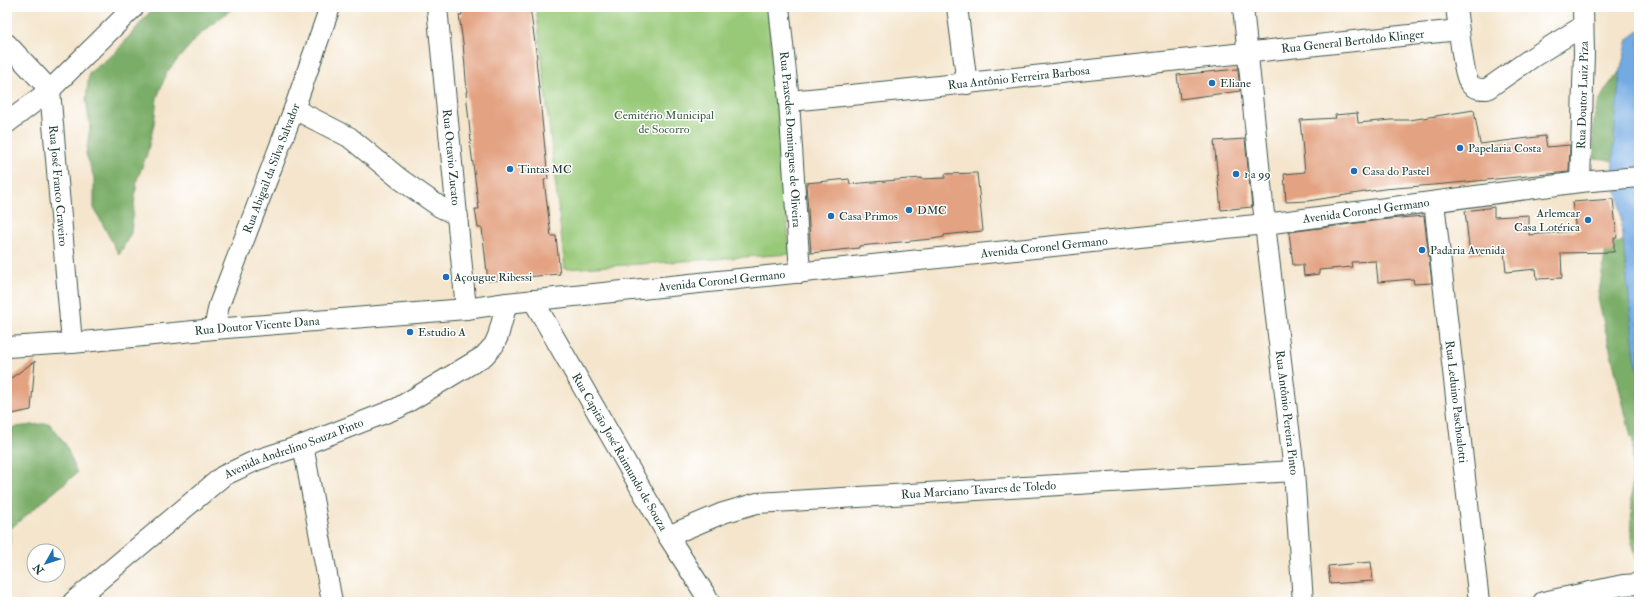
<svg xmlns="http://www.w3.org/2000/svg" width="1646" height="609" font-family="'IM FELL Double Pica',serif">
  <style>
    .green { fill: #98c978; stroke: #5c8356 }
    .forest { fill: #7aad68; stroke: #4c754e }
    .water { fill: #73aae2; stroke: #49748b }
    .building { fill: #e3a281 }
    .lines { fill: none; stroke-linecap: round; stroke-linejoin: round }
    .minor-casing { stroke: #3f564b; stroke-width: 22 }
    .minor { stroke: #fff; stroke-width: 20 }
    .poi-dot { fill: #1f6fb2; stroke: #fff; stroke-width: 1.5 }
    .labels { text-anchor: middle; stroke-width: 3; stroke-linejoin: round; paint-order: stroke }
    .street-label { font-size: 12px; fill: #1f3d34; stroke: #fff }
    .poi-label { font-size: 12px; fill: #1f3d34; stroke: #fff; text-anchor: start }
    .park-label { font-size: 12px; fill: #3d6045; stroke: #fff }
  </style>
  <rect width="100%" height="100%" fill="#fff"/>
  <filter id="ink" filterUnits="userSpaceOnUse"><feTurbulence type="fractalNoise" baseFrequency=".025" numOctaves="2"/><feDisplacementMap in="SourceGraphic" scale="8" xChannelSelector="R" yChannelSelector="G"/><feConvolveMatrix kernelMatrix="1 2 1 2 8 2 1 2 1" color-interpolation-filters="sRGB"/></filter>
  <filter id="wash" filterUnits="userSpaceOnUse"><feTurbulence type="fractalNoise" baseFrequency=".012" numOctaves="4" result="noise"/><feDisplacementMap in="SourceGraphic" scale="16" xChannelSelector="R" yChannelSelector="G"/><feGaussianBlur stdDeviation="0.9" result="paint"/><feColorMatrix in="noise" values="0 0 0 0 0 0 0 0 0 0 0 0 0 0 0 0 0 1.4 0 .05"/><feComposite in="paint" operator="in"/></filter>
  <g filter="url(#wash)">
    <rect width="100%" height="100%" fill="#f4e5cc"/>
    <!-- green -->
    <path class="green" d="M536 7H768L790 254 565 269Z"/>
    <!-- forest -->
    <path class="forest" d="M154 7H234L198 36 167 72 157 98 154 124 147 154 137 180 131 233 119 255 94 208V178L86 154 90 127 86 100 89 73 115 53Z
      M1639 55 1620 163 1605 159 1594 158C1594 145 1592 126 1595 114 1601 89 1619 71 1639 55Z
      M1629 238 1639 284V561H1637L1631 538 1633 440 1631 437 1598 299 1606 248Z
      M49 423 66 445 77 473 10 529 9 563 7 566V428Z"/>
    <!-- water -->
    <path class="water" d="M1639 31V373L1635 358 1619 199 1612 180 1615 125 1620 73 1628 39Z"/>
    <g id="blocks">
      <!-- building -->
      <path class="building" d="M461 7H530L537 58 536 59 548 179 544 180 551 236H556L560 274 525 277 526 279 512 280V279L488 281 482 228H478L475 209H479L470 142H471L466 92H467L463 43 459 15H462Z
        M1238 69 1240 91 1180 99 1177 75Z
        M1474 110 1480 144 1545 136 1547 147 1570 145 1569 172 1445 184 1384 189 1308 201 1286 202 1284 174 1305 172 1300 120 1336 118 1335 115 1357 113 1358 123 1391 120H1410Z
        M1245 139 1252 207 1221 210 1214 141Z
        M977 173 983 231 944 235V237L932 239 859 246V248L811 253 806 183 849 179 850 184 921 178V179L945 178V174Z
        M1613 199 1617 238H1614V252L1561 253 1562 278 1537 279 1536 269 1506 272 1504 251 1470 255 1465 211 1494 207V217L1529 215V235L1576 231 1572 202Z
        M1424 216 1432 283 1414 284 1413 279 1378 282 1376 261 1351 262 1352 267 1319 270V274L1304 276 1303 265H1293L1289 232 1388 219Z
        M35 361 31 410 7 415V381Z
        M1371 562 1373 581 1330 584 1328 566Z"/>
    </g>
  </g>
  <g filter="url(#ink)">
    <use href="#blocks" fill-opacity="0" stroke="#3f564b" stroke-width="1"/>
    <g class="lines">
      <defs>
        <g id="minor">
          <path id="s1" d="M437 7 466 309"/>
          <path id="s2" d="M779 7 789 101 800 273"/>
          <path d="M957 7 967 84"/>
          <path id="s3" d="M1243 7 1265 224 1294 471 1303 602"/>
          <path d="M1456 7C1458 20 1463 76 1470 84 1474 89 1482 89 1487 89L1533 57 1583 26"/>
          <path id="s4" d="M7 44 50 90 72 343"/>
          <path id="s5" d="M789 101C1012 80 1235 53 1458 30"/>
          <path d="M294 109 349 137 400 179 440 207 458 216"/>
          <path d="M7 123 50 90 134 7"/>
          <path id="s6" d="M1580 182 1584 53 1583 7"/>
          <path id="s7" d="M1434 202 1479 602"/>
          <path id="s8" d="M533 300 668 536 710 602"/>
          <path id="s9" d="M214 329 219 305 294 109 330 7"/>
          <path id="s10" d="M7 347 72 343 214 329 466 309 507 303 1265 224 1580 182 1639 177"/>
          <path d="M303 445 332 602"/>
          <path id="s11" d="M668 536 723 513 757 503 1294 471"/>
          <path id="s12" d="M73 602 223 476 257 460 303 445 398 408 484 356 494 345 498 336 507 303"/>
          <path d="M1543 602 1623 585 1639 584"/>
        </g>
      </defs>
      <!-- minor casing -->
      <use href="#minor" class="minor-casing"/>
      <!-- minor -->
      <use href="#minor" class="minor"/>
    </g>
  </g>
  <!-- markers -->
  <g class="poi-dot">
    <circle cx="1212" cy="83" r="4"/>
    <circle cx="1460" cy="148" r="4"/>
    <circle cx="510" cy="169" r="4"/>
    <circle cx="1354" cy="171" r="4"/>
    <circle cx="1236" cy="174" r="4"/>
    <circle cx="909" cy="210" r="4"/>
    <circle cx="831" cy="216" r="4"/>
    <circle cx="1588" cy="220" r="4"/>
    <circle cx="1422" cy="250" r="4"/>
    <circle cx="446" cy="277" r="4"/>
    <circle cx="410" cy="332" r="4"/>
  </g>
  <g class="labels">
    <!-- street labels -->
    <g class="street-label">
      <text dy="4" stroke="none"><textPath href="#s5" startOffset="567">Rua General Bertoldo Klinger</textPath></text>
      <text dy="4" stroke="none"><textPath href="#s5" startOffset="231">Rua Antônio Ferreira Barbosa</textPath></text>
      <text dy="4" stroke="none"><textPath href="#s6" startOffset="87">Rua Doutor Luiz Piza</textPath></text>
      <text dy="4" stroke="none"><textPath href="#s2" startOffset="133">Rua Praxedes Domingues de Oliveira</textPath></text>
      <text dy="4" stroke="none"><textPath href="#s1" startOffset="151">Rua Octavio Zucato</textPath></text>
      <text dy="4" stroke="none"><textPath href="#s9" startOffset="171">Rua Abigail da Silva Salvador</textPath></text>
      <text dy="4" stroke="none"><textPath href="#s4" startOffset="159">Rua José Franco Craveiro</textPath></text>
      <text dy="4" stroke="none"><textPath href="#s10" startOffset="1366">Avenida Coronel Germano</textPath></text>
      <text dy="4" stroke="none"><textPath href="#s10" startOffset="1042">Avenida Coronel Germano</textPath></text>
      <text dy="4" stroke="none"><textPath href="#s10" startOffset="718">Avenida Coronel Germano</textPath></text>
      <text dy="4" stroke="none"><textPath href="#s10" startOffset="251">Rua Doutor Vicente Dana</textPath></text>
      <text dy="4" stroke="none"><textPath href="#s7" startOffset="201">Rua Leduino Paschoalotti</textPath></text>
      <text dy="4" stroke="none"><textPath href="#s3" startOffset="408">Rua Antônio Pereira Pinto</textPath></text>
      <text dy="4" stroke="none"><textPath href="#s12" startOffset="272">Avenida Andrelino Souza Pinto</textPath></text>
      <text dy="4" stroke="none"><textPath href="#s8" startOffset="175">Rua Capitão José Raimundo de Souza</textPath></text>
      <text dy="4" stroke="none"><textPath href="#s11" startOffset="317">Rua Marciano Tavares de Toledo</textPath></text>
    </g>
    <!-- poi labels -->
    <g class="poi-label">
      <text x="1220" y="87">Eliane</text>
      <text x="1468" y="152">Papelaria Costa</text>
      <text x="518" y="173">Tintas MC</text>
      <text x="1362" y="175">Casa do Pastel</text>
      <text x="1244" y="178">1 a 99</text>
      <text x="917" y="214">DMC</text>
      <text x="1580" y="217" text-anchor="end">Arlemcar<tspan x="1580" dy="14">Casa Lotérica</tspan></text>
      <text x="839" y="220">Casa Primos</text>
      <text x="1430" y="254">Padaria Avenida</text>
      <text x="454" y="281">Açougue Ribessi</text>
      <text x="418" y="336">Estudio A</text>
    </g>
    <!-- park labels -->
    <g class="park-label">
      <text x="664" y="119">Cemitério Municipal<tspan x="664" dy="14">de Socorro</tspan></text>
    </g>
  </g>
  <!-- margin -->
  <rect width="1646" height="609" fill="none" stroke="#fff" stroke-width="24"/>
  <!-- north arrow -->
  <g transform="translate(46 563) rotate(231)"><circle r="19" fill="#ffffff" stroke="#a5b1ae"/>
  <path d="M0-3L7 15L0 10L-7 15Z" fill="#1f6fb2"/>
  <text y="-6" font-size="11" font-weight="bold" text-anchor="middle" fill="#1f3d34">N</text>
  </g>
</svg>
